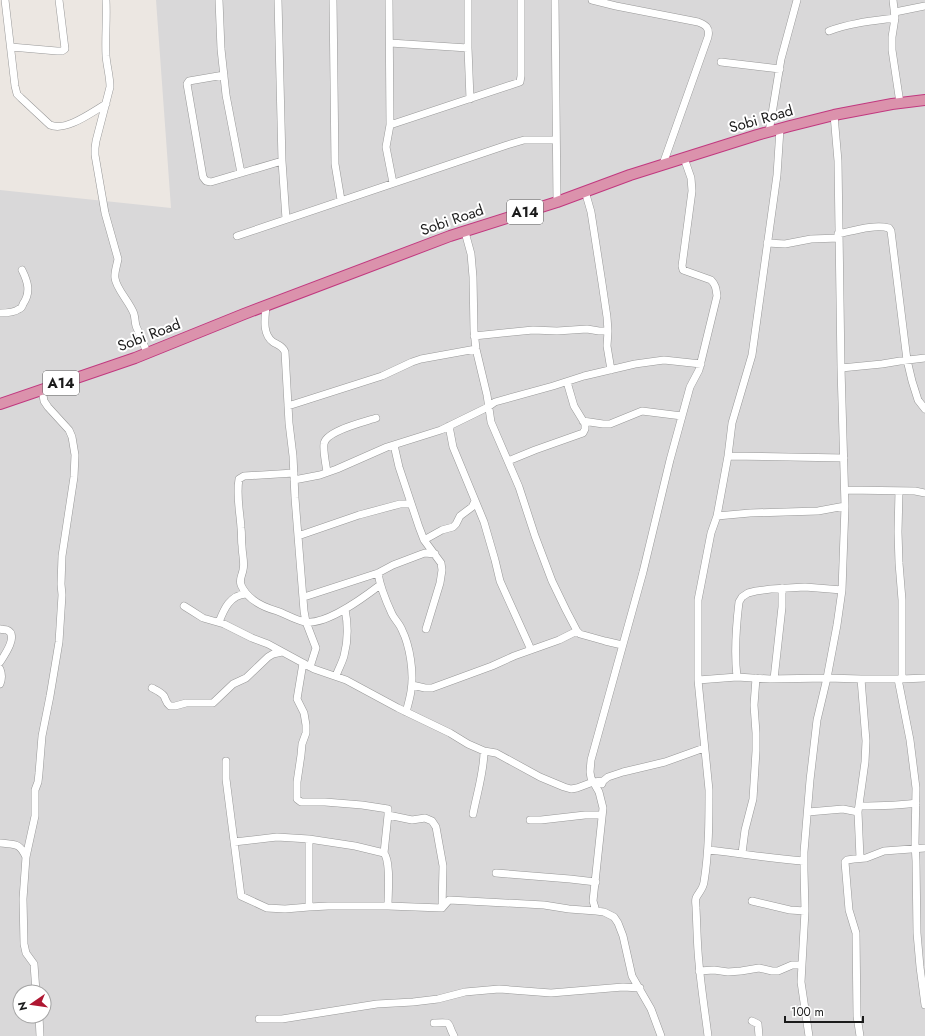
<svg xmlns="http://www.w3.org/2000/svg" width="925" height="1036" font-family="Jost,sans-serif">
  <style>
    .residential { fill: #d9d8d9; fill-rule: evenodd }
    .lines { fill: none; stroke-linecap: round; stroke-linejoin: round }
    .minor-casing { stroke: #989898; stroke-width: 8 }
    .highway-casing { stroke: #c1387f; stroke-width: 12 }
    .minor { stroke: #fff; stroke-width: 7 }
    .highway { stroke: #db92ac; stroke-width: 10 }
    .labels { text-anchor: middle; stroke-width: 4; stroke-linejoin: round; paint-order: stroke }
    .shield { fill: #fff; stroke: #5f5f5f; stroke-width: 1 }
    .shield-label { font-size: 14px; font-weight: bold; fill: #1b1b1b }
    .street-label { font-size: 15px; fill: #1b1b1b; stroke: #fff }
  </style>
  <rect width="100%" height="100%" fill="#ece7e2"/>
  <!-- residential -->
  <path class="residential" d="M156 0H925V1036H0V190L171 208ZM20 992H44V1016H20Z"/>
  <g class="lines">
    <defs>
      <path id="minor" d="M5 0 15 86 17 94 21 98 50 125C66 132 92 112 106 104
        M106 0C107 19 105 38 106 56 107 67 110 77 110 87L96 141 95 148V155L105 213 118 259C117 265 114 273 115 278 116 289 130 302 134 314 135 318 135 322 136 326 140 335 144 344 147 353
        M219 0 221 49 226 95 241 173
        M278 0 282 161 286 219
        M333 0 335 164 341 200
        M389 0 390 125 386 147 393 183
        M468 0V48L470 99
        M555 0 557 202
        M592 0 616 6 698 22C706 25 710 28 708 37L663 164
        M893 0 895 18 892 37V50L900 103
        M895 12 925 6
        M829 31C850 23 872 21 895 18
        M390 43 468 48
        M11 47 57 51H62L65 49 59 0
        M721 62 780 69
        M224 75 189 81 187 84 203 177 206 181 211 182 282 161
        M390 125 520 82 521 76V0
        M769 132 781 59 797 0
        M585 191 591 212 602 283 607 317 608 331 607 346 611 370
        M465 232 471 254 473 277 474 331 476 349 487 395 491 422 519 487 535 536 552 581 566 610 577 631 580 634 605 641 622 645
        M838 234C853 231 874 224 889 228L891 231 907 360 912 381 918 400 925 409
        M237 236 507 145 524 140H556
        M767 243 785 244 811 239 839 238
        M266 306C265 318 262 334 273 342 278 345 283 346 285 352L289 423 293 456 295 498 298 536 304 611 306 622 316 648 310 667
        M0 313C6 313 14 313 19 309 22 308 22 307 23 304 31 292 28 282 22 270
        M474 336 533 330 557 331 587 329 599 331H608
        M841 368 882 364 900 361 925 358
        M288 406 382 376 412 362 421 359 476 349
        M583 421 603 424H610L642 411 682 416
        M449 426 453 447 484 522 495 560 500 581 528 643 531 650
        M394 445 399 467 419 527 424 540 441 563 442 570 440 583 426 629
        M728 456 844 458
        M508 461 535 450 583 433 585 429V424L574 406 567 382
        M327 472C326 465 323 451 324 444 325 431 364 422 376 418
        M294 473 244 476 239 479C236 496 240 511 241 528 242 534 241 540 242 546 242 554 245 563 243 570 242 576 239 579 241 585 247 599 263 607 277 611 286 614 295 620 305 622 327 625 363 598 380 585
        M294 480 320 475 337 469 387 447 441 430 488 407 495 402 553 386 584 376 635 364 664 360 701 364
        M845 490 915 491 925 493
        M899 491 898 532 899 563 902 600V679
        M717 516 750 513 818 511 845 506
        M298 536 359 515 400 504H410
        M424 540 442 530 453 527 456 524 460 516 472 507 475 501
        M378 573C380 587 386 601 392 614 395 620 400 624 402 630 410 646 414 673 411 691 410 698 408 705 406 712
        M304 597 378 573 393 565 422 554 425 553 435 554
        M184 606 192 611 203 618 224 624 252 638 268 644 314 669 346 680 398 708 450 733 468 744 484 751 496 753 540 777 564 787 571 789 577 788 593 782 603 781
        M219 622C224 609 230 595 246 594
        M0 629C2 630 5 629 7 630 19 635 4 656 0 662
        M303 663 297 699 304 713 306 725V733L302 744 301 755 297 782V799L301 802H325L362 805 388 809V815L412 820 425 818 432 821 436 827 443 866 442 908
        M0 669C2 674 2 679 0 684
        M336 676C338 670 342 663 344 656 348 641 348 624 345 609
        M737 677C734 652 736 627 739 602L742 597 748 593 756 591 771 589 805 587 842 590
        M774 679 782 607V588
        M898 679 910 740 916 788 915 843 916 861 917 933 920 967 925 1005
        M698 680 737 677 770 679 827 678 861 679H902L925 678
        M412 685 425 688H432L492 666 514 656 559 640 577 631
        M152 688C156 690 161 692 164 696 166 700 166 703 170 706H175L186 703H213L233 684 246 678 268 657 273 654 282 652
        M226 761V779L241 896 267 908 285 909 309 907 328 906H388L442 908 449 900 544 905 569 909 596 911
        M602 784 603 781 608 777 623 772 665 762 704 748
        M859 806C878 806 897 806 916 803
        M808 812 843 809 858 812
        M473 814C477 793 484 772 484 751
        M530 820H541L585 815H602
        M234 842 277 837 309 839 355 846 384 853C391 862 388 893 388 906
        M0 843C15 845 19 842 26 857
        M708 850C740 853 772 859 804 861
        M384 853 388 815
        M742 853 745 830 753 799 756 751V733L754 705 756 678
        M860 858 858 812 865 762 866 741 861 679
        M496 873 570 879 596 882
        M752 901 790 910 805 911
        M309 907V839
        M699 971 714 970 728 972 741 971 759 968 772 971H778L792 965H802
        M36 992 34 964 26 953 24 944 23 899 26 857 35 816V790L38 782 39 773 42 736 50 696 59 642 62 595 61 584 62 556 74 477 75 455 72 437 69 430 48 407 44 401 42 389
        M39 1016 40 1036
        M259 1019H282L377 1004 413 1002 438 999 465 992 499 989 551 993 623 987 640 988
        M752 1021 758 1024 759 1036
        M434 1023C454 1022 446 1022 454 1036
        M661 1036 651 1009 632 976 623 936 618 923 614 917 604 912 596 911 593 901 603 808 599 792 591 778 590 772 591 760 643 572 670 460 690 387 699 370 717 296C716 289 716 285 711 280L683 270 682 266 692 191 691 178 684 158
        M708 1036C705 1012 701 987 699 963 697 945 697 926 696 908 696 904 695 901 696 898 699 892 703 889 704 882 709 851 709 821 709 790L698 680V600L711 533 717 516 728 456 732 423 752 355 777 175 780 129
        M809 1036 801 982 805 911 804 870V852L810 780 817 720 827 678 837 625 842 590 845 506 841 368 838 161 834 115
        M860 1036 857 1016 856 933 849 910 845 862 847 860 854 859 866 858 884 851 925 848"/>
      <path id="highway" d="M0 404 135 358 244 314 450 236 557 202 630 175 757 135 790 126 834 115 892 104 925 100"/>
    </defs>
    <!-- minor casing -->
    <use href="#minor" class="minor-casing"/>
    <!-- highway casing -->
    <use href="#highway" class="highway-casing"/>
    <!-- minor -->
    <use href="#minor" class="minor"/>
    <!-- highway -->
    <use href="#highway" class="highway"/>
  </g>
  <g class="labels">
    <!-- shield labels -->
    <g class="shield">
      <rect x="507" y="200" width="36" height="24" rx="3"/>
      <rect x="43" y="371" width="36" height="24" rx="3"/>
    </g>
    <g class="shield-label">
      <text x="525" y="217">A14</text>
      <text x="61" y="388">A14</text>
    </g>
    <!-- street labels -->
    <g class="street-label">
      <text transform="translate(761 119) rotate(-16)" y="5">Sobi Road</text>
      <text transform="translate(452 220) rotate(-19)" y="5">Sobi Road</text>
      <text transform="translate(149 335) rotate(-21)" y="5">Sobi Road</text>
    </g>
  </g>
  <!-- north arrow -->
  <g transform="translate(32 1004) rotate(257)"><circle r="19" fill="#ffffff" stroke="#a4a4a4"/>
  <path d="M0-3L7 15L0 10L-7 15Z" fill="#af1732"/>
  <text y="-6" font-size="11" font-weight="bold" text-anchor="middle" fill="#1b1b1b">N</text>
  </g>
  <!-- scale -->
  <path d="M785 1016v6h78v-6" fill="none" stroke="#1b1b1b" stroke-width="2"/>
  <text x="791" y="1016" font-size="12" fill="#1b1b1b" stroke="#ffffff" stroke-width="3" paint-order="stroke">100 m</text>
</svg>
